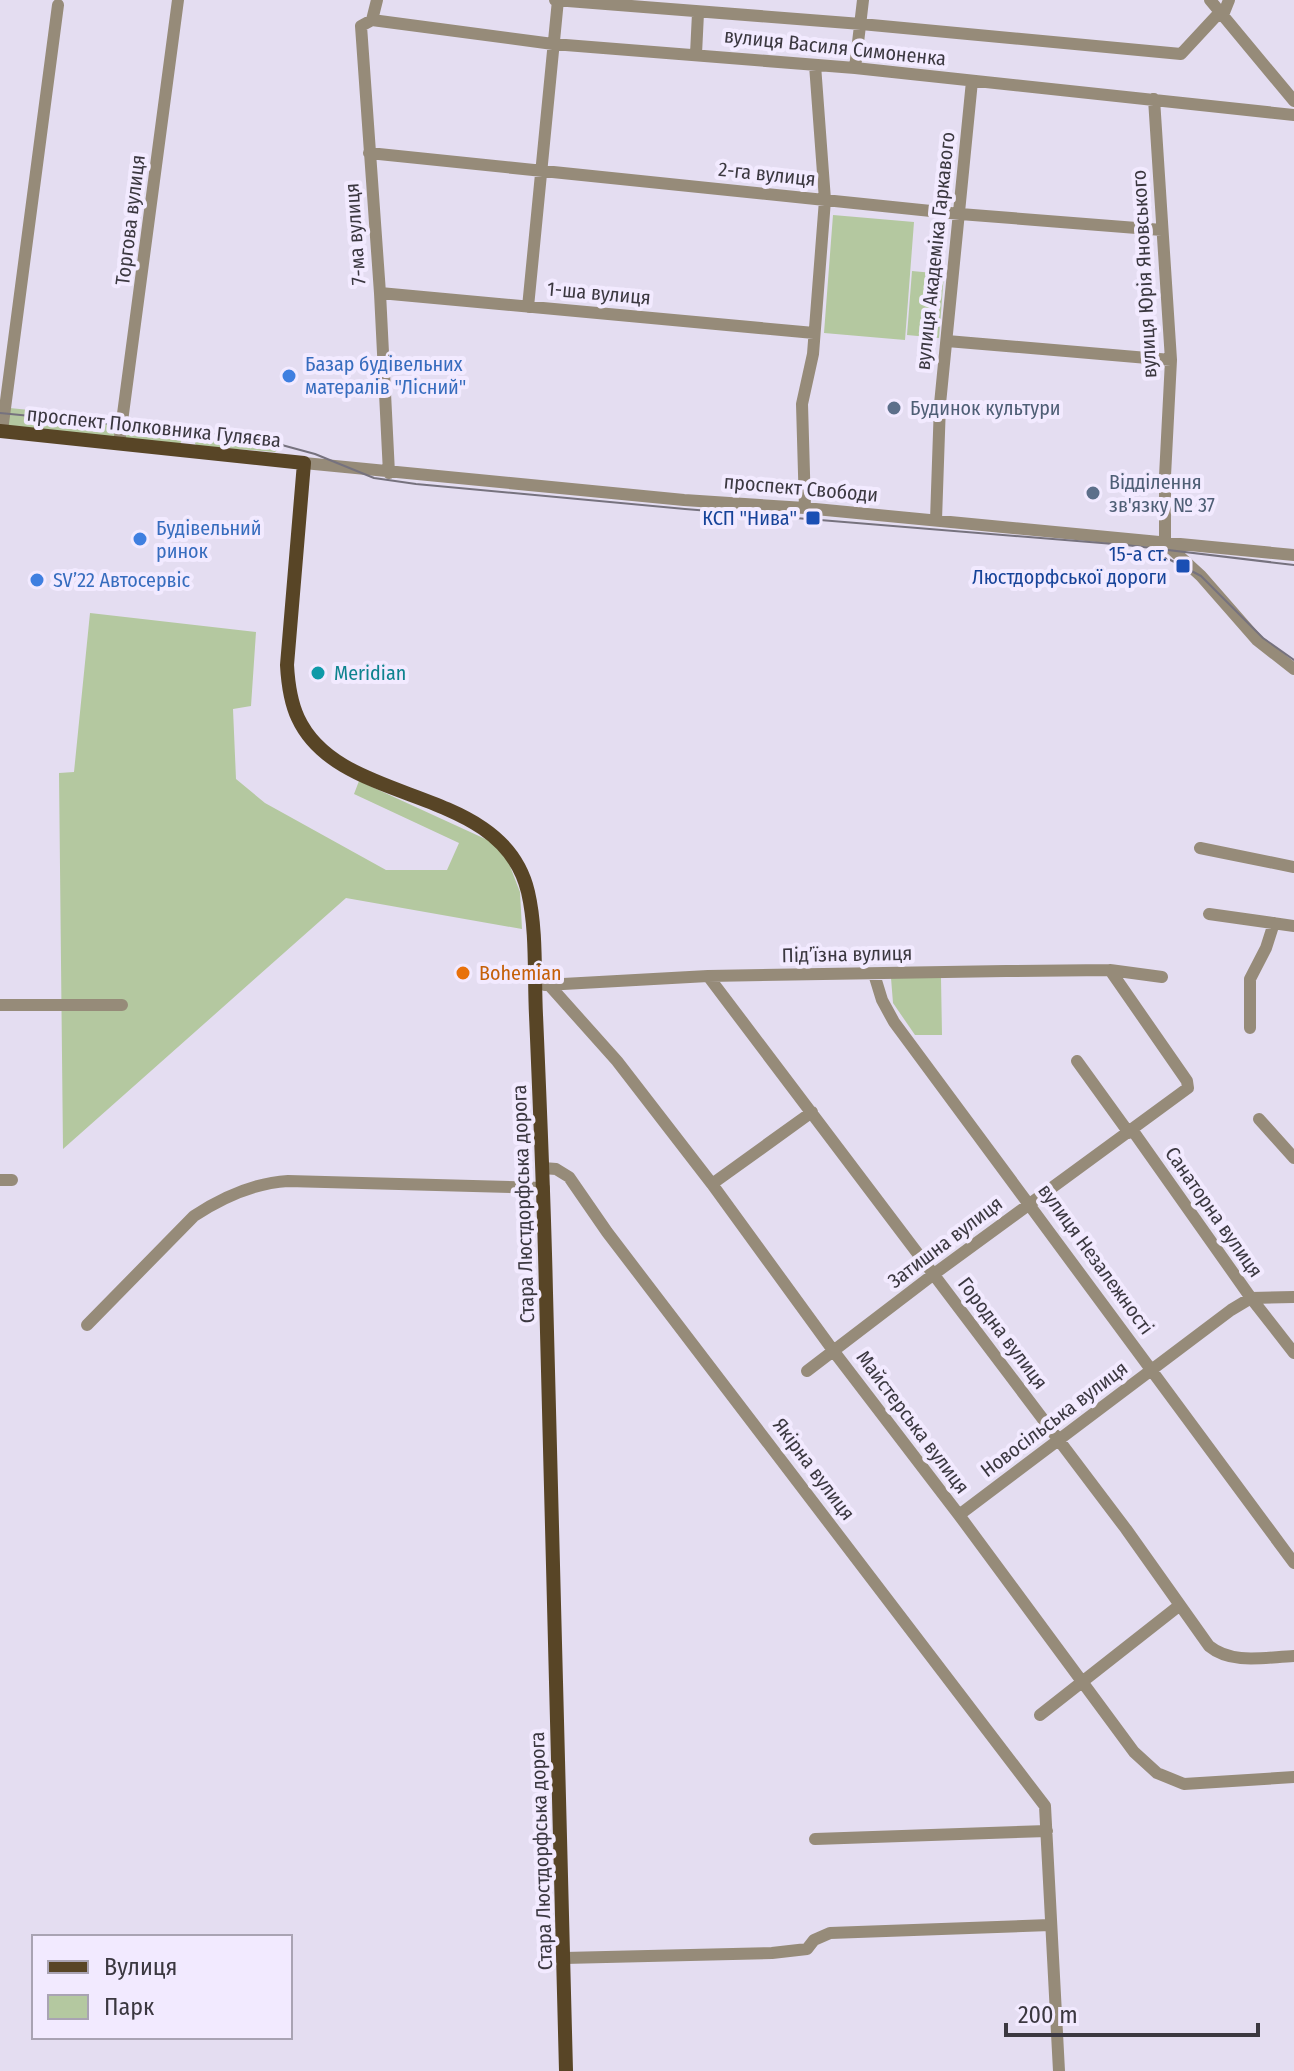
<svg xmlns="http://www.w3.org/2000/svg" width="1294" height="2071" font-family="'Fira Sans Condensed',sans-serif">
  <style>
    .green { fill: #b4c8a0 }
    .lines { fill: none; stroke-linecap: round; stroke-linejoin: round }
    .minor { stroke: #968b79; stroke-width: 12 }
    .major { stroke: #584526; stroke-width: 14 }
    .tram { stroke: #76727e; stroke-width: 2 }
    .shop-dot { fill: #3f7fe0; stroke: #f2eaff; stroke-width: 3 }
    .service-dot { fill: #5c6f8a; stroke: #f2eaff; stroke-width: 3 }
    .transit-dot { fill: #1a4fb4; stroke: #f2eaff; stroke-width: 3 }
    .culture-dot { fill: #0f9aa8; stroke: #f2eaff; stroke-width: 3 }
    .food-dot { fill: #e8710a; stroke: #f2eaff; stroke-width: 3 }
    .labels { text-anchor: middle; stroke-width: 8; stroke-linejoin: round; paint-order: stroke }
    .street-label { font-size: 20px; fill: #3b3840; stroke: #f2eaff }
    .shop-label { font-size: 20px; fill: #366cbe; stroke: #f2eaff; text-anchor: start }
    .service-label { font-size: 20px; fill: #4e5e75; stroke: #f2eaff; text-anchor: start }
    .transit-label { font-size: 20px; fill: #164399; stroke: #f2eaff; text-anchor: end }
    .culture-label { font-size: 20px; fill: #0d838f; stroke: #f2eaff; text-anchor: start }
    .food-label { font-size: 20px; fill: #c56008; stroke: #f2eaff; text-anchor: start }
  </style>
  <rect width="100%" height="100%" fill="#e4ddf1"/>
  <!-- green -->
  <path class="green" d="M833 215 914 222 905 340 824 333Z
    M912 271 944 274 939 338 907 335Z
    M0 407 186 426 180 445 0 427Z
    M197 436 256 440 281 446 275 452 198 446 195 444Z
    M90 613 256 632 251 706 233 709 236 779 265 803 386 870H447L459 843 354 794 359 781 492 842 508 861 520 892 522 929 346 898 63 1149 59 773 74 772Z
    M891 978H941L942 1035H915L893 1003Z"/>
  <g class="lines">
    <!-- minor -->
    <path class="minor" d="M377 0 372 20 361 26 380 293 389 473
      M555 0 861 24 1181 54 1220 12
      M1210 0 1294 101
      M1223 15 1229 0
      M372 20 553 44 855 68 1294 115
      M696 54 698 13
      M855 68 863 0
      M1154 99 1171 360 1165 476V543L1201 576 1257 640 1294 669
      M369 153 960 214 1162 230
      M380 293 814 333
      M528 307 558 0
      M947 341 1171 360
      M2 431 58 5
      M119 444 178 0
      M304 463 684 500 805 508 1294 555
      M805 508 802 404 813 354 825 200 815 65
      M936 520 940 404 972 81
      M1200 848 1294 867
      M1209 914 1294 926
      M874 974 882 1000 894 1022 1294 1563
      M708 976 1126 1529 1209 1646C1232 1665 1266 1657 1294 1656
      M545 985 708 976 1006 971 1110 970 1162 977
      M550 986 617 1061 712 1184 835 1353 959 1515 1134 1752 1157 1773 1184 1784 1294 1777
      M0 1005H122
      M1250 1028V979L1266 948 1274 923
      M1077 1061 1129 1133
      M1259 1119 1294 1158
      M1133 1131 1251 1298 1294 1353
      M543 1168 556 1169 569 1177 607 1232 1045 1806 1059 2071
      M0 1180H12
      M712 1184 812 1112
      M87 1325 194 1216C223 1197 253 1183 288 1181L544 1188
      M807 1371 934 1274 1188 1088 1187 1081 1110 970
      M959 1515 1231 1310 1251 1298 1294 1297
      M1040 1715 1180 1605
      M815 1839 1047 1831
      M564 1958 772 1953 807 1949 814 1940 830 1933 1050 1925"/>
    <!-- major -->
    <path class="major" d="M0 431 304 463 287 665C288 683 290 701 298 718 340 809 502 782 528 892 537 931 534 976 536 1015 540 1108 544 1200 546 1293 552 1552 560 1812 566 2071"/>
    <!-- tram -->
    <path class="tram" d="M0 413 256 438 315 454 374 478 416 484 685 509 1126 545 1294 565
      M1161 555 1201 576 1263 638 1294 660"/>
  </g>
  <!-- markers -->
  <g class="shop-dot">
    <circle cx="289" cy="376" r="8"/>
    <circle cx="140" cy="539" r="8"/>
    <circle cx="37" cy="580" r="8"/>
  </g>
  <g class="service-dot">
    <circle cx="894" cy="408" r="8"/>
    <circle cx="1093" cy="493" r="8"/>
  </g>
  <g class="transit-dot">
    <rect x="805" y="510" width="16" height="16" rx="4"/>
    <rect x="1175" y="558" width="16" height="16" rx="4"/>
  </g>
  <circle class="culture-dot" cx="318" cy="673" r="8"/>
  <circle class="food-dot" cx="463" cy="973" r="8"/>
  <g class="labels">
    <!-- street labels -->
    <g class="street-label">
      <text transform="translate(835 47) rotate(6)" y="7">вулиця Василя Симоненка</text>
      <text transform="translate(767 174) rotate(6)" y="7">2-га вулиця</text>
      <text transform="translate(130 220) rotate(-83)" y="7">Торгова вулиця</text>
      <text transform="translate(355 234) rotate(-94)" y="7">7-ма вулиця</text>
      <text transform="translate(935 251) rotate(-84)" y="7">вулиця Академіка Гаркавого</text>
      <text transform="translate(1144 274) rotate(-93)" y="7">вулиця Юрія Яновського</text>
      <text transform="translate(599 293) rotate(5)" y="7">1-ша вулиця</text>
      <text transform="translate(154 427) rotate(6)" y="7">проспект Полковника Гуляєва</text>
      <text transform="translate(801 488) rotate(5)" y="7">проспект Свободи</text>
      <text transform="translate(847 954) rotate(-1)" y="7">Підʼїзна вулиця</text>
      <text transform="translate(523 1204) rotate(-92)" y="7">Стара Люстдорфська дорога</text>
      <text transform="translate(1214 1212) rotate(55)" y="7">Санаторна вулиця</text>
      <text transform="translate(945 1242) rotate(-37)" y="7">Затишна вулиця</text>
      <text transform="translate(1096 1259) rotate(54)" y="7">вулиця Незалежності</text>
      <text transform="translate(1003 1333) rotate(53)" y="7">Городна вулиця</text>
      <text transform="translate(1054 1419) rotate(-37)" y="7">Новосільська вулиця</text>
      <text transform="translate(913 1422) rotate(53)" y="7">Майстерська вулиця</text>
      <text transform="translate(814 1469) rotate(53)" y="7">Якірна вулиця</text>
      <text transform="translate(541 1851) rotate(-92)" y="7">Стара Люстдорфська дорога</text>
    </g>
    <!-- shop labels -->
    <g class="shop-label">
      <text x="305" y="371">Базар будівельних<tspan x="305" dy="23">матералів "Лісний"</tspan></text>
      <text x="156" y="535">Будівельний<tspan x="156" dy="23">ринок</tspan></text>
      <text x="53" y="587">SV’22 Автосервіс</text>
    </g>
    <!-- service labels -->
    <g class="service-label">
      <text x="910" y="415">Будинок культури</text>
      <text x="1109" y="489">Відділення<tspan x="1109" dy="23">зв'язку № 37</tspan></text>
    </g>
    <!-- transit labels -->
    <g class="transit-label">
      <text x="797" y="525">КСП "Нива"</text>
      <text x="1167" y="561">15-а ст.<tspan x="1167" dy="23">Люстдорфської дороги</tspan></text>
    </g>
    <!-- culture labels -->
    <g class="culture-label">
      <text x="334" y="680">Meridian</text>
    </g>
    <!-- food labels -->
    <g class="food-label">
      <text x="479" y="980">Bohemian</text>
    </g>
  </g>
  <!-- legend -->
  <rect x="32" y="1935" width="260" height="104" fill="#f2eaff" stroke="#a9a3b3" stroke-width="2"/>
  <rect x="48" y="1961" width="40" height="12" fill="#584526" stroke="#a9a3b3" stroke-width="2"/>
  <text x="104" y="1975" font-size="24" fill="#3b3840">Вулиця</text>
  <rect x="48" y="1995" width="40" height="24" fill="#b4c8a0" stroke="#a9a3b3" stroke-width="2"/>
  <text x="104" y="2015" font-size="24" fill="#3b3840">Парк</text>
  <!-- scale -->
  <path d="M1006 2023v12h252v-12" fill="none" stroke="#3b3840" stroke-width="4"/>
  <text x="1018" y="2023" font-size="24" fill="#3b3840" stroke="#f2eaff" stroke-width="6" paint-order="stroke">200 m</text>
</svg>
